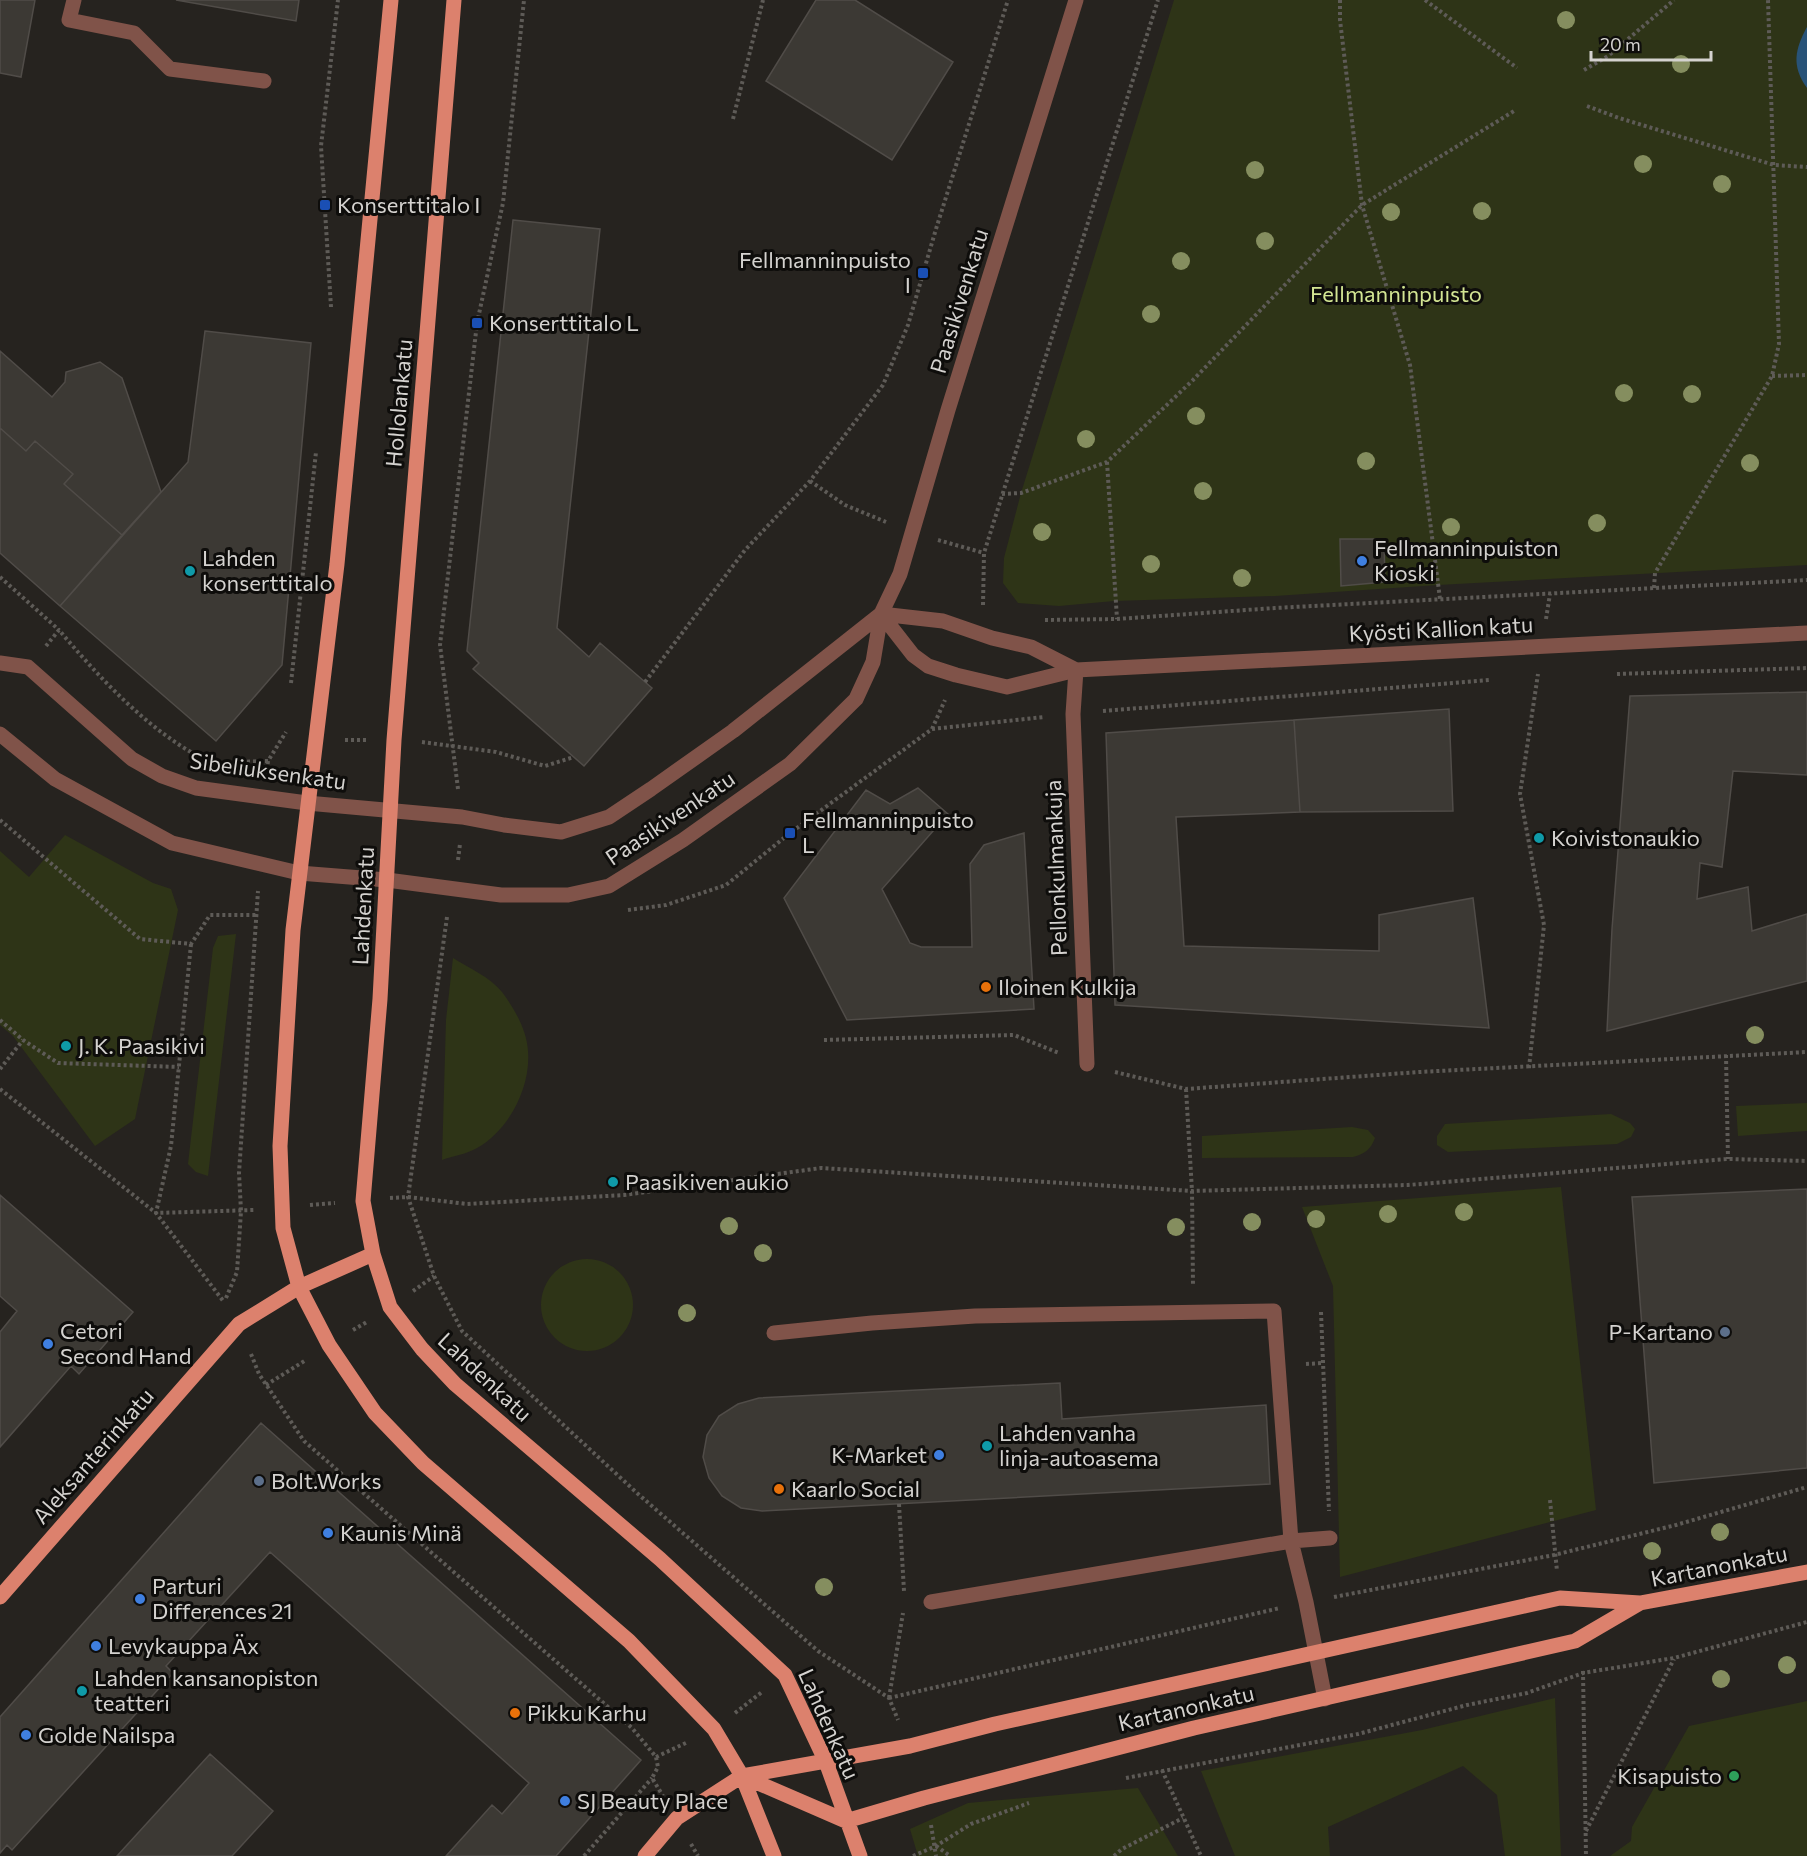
<svg xmlns="http://www.w3.org/2000/svg" width="1807" height="1856" font-family="Commissioner,sans-serif">
  <style>
    .green { fill: #2e3417 }
    .water { fill: #285378 }
    .building { fill: #3c3934; stroke: #504c48; stroke-width: 1.5 }
    .lines { fill: none; stroke-linecap: round; stroke-linejoin: round }
    .path { stroke: #5e5b57; stroke-width: 4; stroke-dasharray: 3 3; stroke-linecap: butt }
    .minor { stroke: #805349; stroke-width: 15 }
    .major { stroke: #dc816d; stroke-width: 15 }
    .tree { fill: #858e5f }
    .transit-dot { fill: #1a4fb4; stroke: #0e0d0b; stroke-width: 2 }
    .shop-dot { fill: #3f7fe0; stroke: #0e0d0b; stroke-width: 2 }
    .culture-dot { fill: #0f9aa8; stroke: #0e0d0b; stroke-width: 2 }
    .food-dot { fill: #e8710a; stroke: #0e0d0b; stroke-width: 2 }
    .service-dot { fill: #5c6f8a; stroke: #0e0d0b; stroke-width: 2 }
    .leisure-dot { fill: #2e9e5b; stroke: #0e0d0b; stroke-width: 2 }
    .labels { text-anchor: middle; stroke-width: 6; stroke-linejoin: round; paint-order: stroke }
    .poi-label { font-size: 22px; fill: #d4d2cf; stroke: #0e0d0b; text-anchor: start }
    .park-label { font-size: 22px; fill: #d3e593; stroke: #0e0d0b }
    .street-label { font-size: 22px; fill: #d4d2cf; stroke: #0e0d0b }
  </style>
  <rect width="100%" height="100%" fill="#26231f"/>
  <!-- green -->
  <path class="green" d="M1174 0H1807V565L1438 585 1275 596 1114 601 1059 606 1018 603 1003 583 1004 558 1021 493Z
    M65 835 153 883 171 889 178 910 135 1119 95 1146 13 1036 0 1025V851L29 877Z
    M236 934 208 1176 196 1172 188 1164 213 948 218 936Z
    M453 958C469 968 490 977 502 992 514 1008 527 1030 528 1051 531 1087 509 1130 477 1148 467 1154 453 1156 442 1160L446 1020Z
    M1807 1103V1131L1738 1136 1736 1106Z
    M1611 1114 1630 1123 1635 1129 1631 1137 1617 1144 1448 1152 1437 1145V1136L1445 1124Z
    M1352 1127 1368 1130 1375 1138C1371 1149 1365 1154 1353 1157L1202 1158V1136Z
    M1561 1187 1596 1510 1340 1577 1333 1286 1302 1207Z
    M541 1305a46 46 0 1 1 92 0a46 46 0 1 1-92 0Z
    M1555 1698 1561 1856H1505L1497 1795 1463 1766 1328 1827 1330 1856H1235L1201 1771 1422 1730Z
    M1807 1701V1856H1610L1631 1841 1632 1827 1689 1726Z
    M1138 1788 1178 1856H918L910 1829 968 1803Z"/>
  <!-- water -->
  <path class="water" d="M1807 27V88C1791 66 1795 49 1807 27Z"/>
  <!-- building -->
  <path class="building" d="M0 0H35L21 77 0 73Z
    M176 0H299L296 21Z
    M816 0H855L953 62 892 160 766 81Z
    M513 220 600 229 557 628 589 657 600 643 652 688 584 766 473 669 479 663 467 651Z
    M205 331 311 343 282 665 216 741 60 606 188 462Z
    M0 351 52 397 65 382 66 372 100 362 122 378 161 492 122 535 64 484 73 474 35 441 26 451 0 428Z
    M0 428 26 451 35 441 73 474 64 484 122 535 60 606 0 553Z
    M1340 539H1384L1385 582 1341 586Z
    M1807 692V775L1733 771 1722 867 1700 863 1697 899 1748 887 1752 931 1807 914V981L1607 1031 1612 929 1630 696Z
    M1449 709 1453 811 1300 812 1294 720Z
    M1294 720 1300 812 1176 817 1184 946 1379 951V915L1473 898 1489 1028 1115 1005 1106 733Z
    M918 788 948 814 882 889 910 943 921 947H972L970 864 984 845 1024 833 1034 1009 847 1020 784 898 866 790 890 804Z
    M1807 1189V1468L1654 1483 1632 1197Z
    M0 1195 133 1312 79 1374 71 1366 0 1447V1332L17 1311 0 1296Z
    M1060 1383 1062 1419 1266 1405 1270 1484 762 1511 741 1508 722 1496 709 1478 703 1457 707 1435 719 1416 738 1404 759 1398Z
    M261 1423 641 1760 556 1856H446L492 1805 502 1814 529 1783 270 1552 166 1666 173 1673 12 1850 7 1845 0 1853V1717Z
    M210 1754 273 1811 232 1856H117Z"/>
  <g class="lines">
    <!-- path -->
    <path class="path" d="M1340 0V20L1362 205 1410 365 1440 599
      M1425 0 1517 68
      M1584 70 1608 56 1674 0
      M1587 106 1619 118 1774 165 1807 167
      M733 119 763 0
      M331 307 321 146 338 0
      M1772 376 1807 375
      M1107 462 1117 619
      M810 481 845 505 886 522
      M1002 494 1021 493 1107 462 1193 380 1362 205 1514 111
      M938 540 984 553
      M0 577 59 630
      M1654 588 1655 573 1772 376 1779 344 1768 0
      M983 605 984 553 1158 0
      M1546 619 1550 594
      M1045 620 1117 619 1275 608 1807 580
      M46 646 59 630C97 675 144 726 196 755
      M1617 674 1807 668
      M645 682 745 550 810 481 883 385 908 325 936 229 1008 0
      M291 683 316 452
      M1103 711 1490 680
      M932 729 1044 717
      M345 740H367
      M422 742 496 752 545 766 574 757
      M235 762 268 761
      M267 770 268 761 286 732
      M458 789 440 645 477 323 503 203 524 0
      M0 820 140 939 191 944 210 915H258
      M458 860 460 844
      M628 910 666 905 726 885 790 833 932 729 945 700
      M447 917 408 1197 434 1276 462 1331 637 1493 818 1651 889 1698 898 1720
      M191 944 171 1146 156 1213 254 1210
      M0 1020 23 1040 58 1063 179 1067
      M824 1040 1014 1035 1059 1053
      M1726 1055 1728 1159
      M1529 1068 1544 925 1520 794 1538 674
      M0 1069 23 1040
      M1115 1072 1186 1089 1419 1072 1807 1052
      M0 1089 156 1213 224 1302
      M1186 1089 1192 1191 1193 1286
      M390 1198 408 1197 467 1204 624 1195 821 1168 1192 1191 1408 1185 1728 1159 1807 1161
      M310 1205 335 1203
      M413 1291 434 1276
      M226 1298 237 1272 241 1211 239 1173 258 891
      M1321 1312 1329 1511
      M353 1330 367 1322
      M251 1354 259 1374 304 1441 632 1728 656 1757 658 1767 652 1778 663 1796
      M1306 1364 1323 1363
      M266 1385 306 1360
      M1550 1500 1557 1571
      M899 1504 904 1591
      M1334 1597 1554 1555 1676 1525 1807 1487
      M1583 1671 1586 1856
      M889 1698 1280 1608
      M889 1698 903 1613
      M735 1713 762 1692
      M656 1757 688 1742
      M1162 1770 1201 1856
      M1126 1778 1358 1734 1467 1705 1527 1693 1583 1673 1674 1658 1807 1622
      M931 1825 936 1856
      M1586 1831 1674 1659
      M691 1844 698 1856
      M936 1846 950 1856
      M584 1856 652 1778
      M913 1856 936 1846 971 1824 1029 1803
      M1114 1856 1122 1849 1183 1818"/>
    <!-- minor -->
    <path class="minor" d="M74 0 69 20 134 33 170 69 264 81
      M881 614 913 655 928 666 956 675 1007 687 1076 670 1807 633
      M881 614 943 621 992 638 1031 647 1076 670
      M0 663 28 667 132 759 162 776 196 788 307 803 462 817 504 825 561 832 609 817 651 789 733 731 881 614
      M1076 670 1073 714 1087 1064
      M0 734 55 779 172 843 299 873 387 880 501 895H568L609 886 683 840 790 764 856 699 873 662 881 614 900 574 948 410 1076 0
      M774 1333 872 1323 975 1316 1274 1311 1291 1541 1306 1602 1325 1699
      M931 1602 1291 1541 1330 1538"/>
    <!-- major -->
    <path class="major" d="M391 0 337 564 293 930 280 1146 283 1228 299 1287 329 1345 375 1413 423 1463 629 1641 714 1729 742 1776 774 1856
      M454 0 394 740 380 999 363 1201 373 1254 390 1307 422 1349 455 1384 660 1559 785 1675 826 1762 860 1856
      M0 1597 239 1324 299 1287 373 1254
      M742 1776 846 1821 924 1798 1194 1728 1575 1641 1640 1603
      M645 1856 677 1818 742 1776 910 1746 995 1724 1560 1598 1640 1603 1807 1572"/>
  </g>
  <!-- trees -->
  <g class="tree">
    <circle cx="1566" cy="20" r="9"/>
    <circle cx="1681" cy="64" r="9"/>
    <circle cx="1643" cy="164" r="9"/>
    <circle cx="1255" cy="170" r="9"/>
    <circle cx="1722" cy="184" r="9"/>
    <circle cx="1482" cy="211" r="9"/>
    <circle cx="1391" cy="212" r="9"/>
    <circle cx="1265" cy="241" r="9"/>
    <circle cx="1181" cy="261" r="9"/>
    <circle cx="1151" cy="314" r="9"/>
    <circle cx="1624" cy="393" r="9"/>
    <circle cx="1692" cy="394" r="9"/>
    <circle cx="1196" cy="416" r="9"/>
    <circle cx="1086" cy="439" r="9"/>
    <circle cx="1366" cy="461" r="9"/>
    <circle cx="1750" cy="463" r="9"/>
    <circle cx="1203" cy="491" r="9"/>
    <circle cx="1597" cy="523" r="9"/>
    <circle cx="1451" cy="527" r="9"/>
    <circle cx="1042" cy="532" r="9"/>
    <circle cx="1151" cy="564" r="9"/>
    <circle cx="1242" cy="578" r="9"/>
    <circle cx="1755" cy="1035" r="9"/>
    <circle cx="1464" cy="1212" r="9"/>
    <circle cx="1388" cy="1214" r="9"/>
    <circle cx="1316" cy="1219" r="9"/>
    <circle cx="1252" cy="1222" r="9"/>
    <circle cx="729" cy="1226" r="9"/>
    <circle cx="1176" cy="1227" r="9"/>
    <circle cx="763" cy="1253" r="9"/>
    <circle cx="687" cy="1313" r="9"/>
    <circle cx="1720" cy="1532" r="9"/>
    <circle cx="1652" cy="1551" r="9"/>
    <circle cx="824" cy="1587" r="9"/>
    <circle cx="1787" cy="1665" r="9"/>
    <circle cx="1721" cy="1679" r="9"/>
  </g>
  <!-- markers -->
  <g class="transit-dot">
    <rect x="319" y="199" width="12" height="12" rx="3"/>
    <rect x="917" y="267" width="12" height="12" rx="3"/>
    <rect x="471" y="317" width="12" height="12" rx="3"/>
    <rect x="784" y="827" width="12" height="12" rx="3"/>
  </g>
  <g class="shop-dot">
    <circle cx="1362" cy="561" r="6"/>
    <circle cx="48" cy="1344" r="6"/>
    <circle cx="939" cy="1455" r="6"/>
    <circle cx="328" cy="1533" r="6"/>
    <circle cx="140" cy="1599" r="6"/>
    <circle cx="96" cy="1646" r="6"/>
    <circle cx="26" cy="1735" r="6"/>
    <circle cx="565" cy="1801" r="6"/>
  </g>
  <g class="culture-dot">
    <circle cx="190" cy="571" r="6"/>
    <circle cx="1539" cy="838" r="6"/>
    <circle cx="66" cy="1046" r="6"/>
    <circle cx="613" cy="1182" r="6"/>
    <circle cx="987" cy="1446" r="6"/>
    <circle cx="82" cy="1691" r="6"/>
  </g>
  <g class="food-dot">
    <circle cx="986" cy="987" r="6"/>
    <circle cx="779" cy="1489" r="6"/>
    <circle cx="515" cy="1713" r="6"/>
  </g>
  <g class="service-dot">
    <circle cx="1725" cy="1332" r="6"/>
    <circle cx="259" cy="1481" r="6"/>
  </g>
  <circle class="leisure-dot" cx="1734" cy="1776" r="6"/>
  <g class="labels">
    <!-- poi labels -->
    <g class="poi-label">
      <text x="337" y="213">Konserttitalo I</text>
      <text x="911" y="268" text-anchor="end">Fellmanninpuisto<tspan x="911" dy="25">I</tspan></text>
      <text x="489" y="331">Konserttitalo L</text>
      <text x="1374" y="556">Fellmanninpuiston<tspan x="1374" dy="25">Kioski</tspan></text>
      <text x="202" y="566">Lahden<tspan x="202" dy="25">konserttitalo</tspan></text>
      <text x="802" y="828">Fellmanninpuisto<tspan x="802" dy="25">L</tspan></text>
      <text x="1551" y="846">Koivistonaukio</text>
      <text x="998" y="995">Iloinen Kulkija</text>
      <text x="78" y="1054">J. K. Paasikivi</text>
      <text x="625" y="1190">Paasikiven aukio</text>
      <text x="60" y="1339">Cetori<tspan x="60" dy="25">Second Hand</tspan></text>
      <text x="1713" y="1340" text-anchor="end">P-Kartano</text>
      <text x="999" y="1441">Lahden vanha<tspan x="999" dy="25">linja-autoasema</tspan></text>
      <text x="927" y="1463" text-anchor="end">K-Market</text>
      <text x="271" y="1489">Bolt.Works</text>
      <text x="791" y="1497">Kaarlo Social</text>
      <text x="340" y="1541">Kaunis Minä</text>
      <text x="152" y="1594">Parturi<tspan x="152" dy="25">Differences 21</tspan></text>
      <text x="108" y="1654">Levykauppa Äx</text>
      <text x="94" y="1686">Lahden kansanopiston<tspan x="94" dy="25">teatteri</tspan></text>
      <text x="527" y="1721">Pikku Karhu</text>
      <text x="38" y="1743">Golde Nailspa</text>
      <text x="1722" y="1784" text-anchor="end">Kisapuisto</text>
      <text x="577" y="1809">SJ Beauty Place</text>
    </g>
    <!-- park labels -->
    <g class="park-label">
      <text x="1396" y="302">Fellmanninpuisto</text>
    </g>
    <!-- street labels -->
    <g class="street-label">
      <text transform="translate(959 301) rotate(-73)" y="8">Paasikivenkatu</text>
      <text transform="translate(399 403) rotate(-85)" y="8">Hollolankatu</text>
      <text transform="translate(1441 629) rotate(-3)" y="8">Kyösti Kallion katu</text>
      <text transform="translate(268 771) rotate(8)" y="8">Sibeliuksenkatu</text>
      <text transform="translate(670 818) rotate(-34)" y="8">Paasikivenkatu</text>
      <text transform="translate(1056 868) rotate(-92)" y="8">Pellonkulmankuja</text>
      <text transform="translate(363 906) rotate(-87)" y="8">Lahdenkatu</text>
      <text transform="translate(485 1377) rotate(43)" y="8">Lahdenkatu</text>
      <text transform="translate(93 1456) rotate(-49)" y="8">Aleksanterinkatu</text>
      <text transform="translate(1719 1566) rotate(-11)" y="8">Kartanonkatu</text>
      <text transform="translate(1186 1708) rotate(-13)" y="8">Kartanonkatu</text>
      <text transform="translate(829 1724) rotate(66)" y="8">Lahdenkatu</text>
    </g>
  </g>
  <!-- scale -->
  <path d="M1591 51v9h120v-9" fill="none" stroke="#d4d2cf" stroke-width="3"/>
  <text x="1600" y="51" font-size="18" fill="#d4d2cf" stroke="#0e0d0b" stroke-width="4.5" paint-order="stroke">20 m</text>
</svg>
